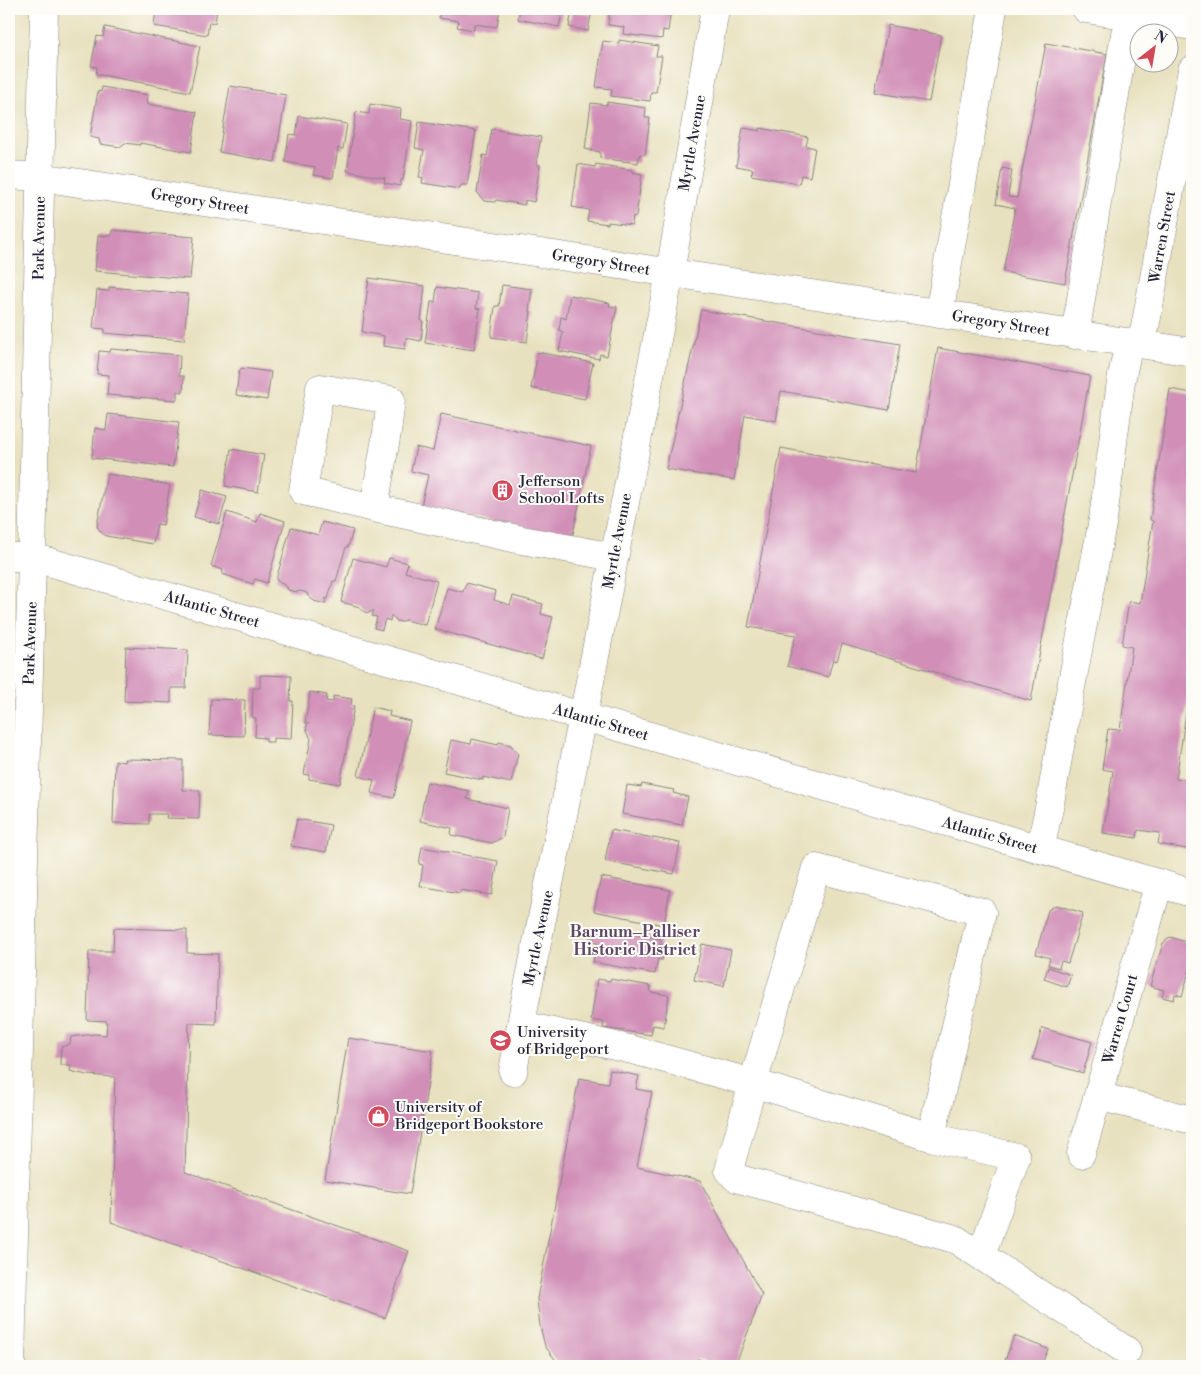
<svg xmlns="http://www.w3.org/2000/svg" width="1201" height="1375" font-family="'Libre Bodoni',serif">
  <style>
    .building { fill: #d18fb8 }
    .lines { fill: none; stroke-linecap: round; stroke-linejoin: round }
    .minor-casing { stroke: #85827d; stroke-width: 29 }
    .minor { stroke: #fff; stroke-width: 28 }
    .labels { text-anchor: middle; stroke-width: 4; stroke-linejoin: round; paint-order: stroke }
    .street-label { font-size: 15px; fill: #22223b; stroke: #fdfcf7 }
    .poi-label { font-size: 15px; fill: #22223b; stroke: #fdfcf7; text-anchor: start }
    .neighbourhood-label { font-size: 16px; font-weight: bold; fill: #5f4867; stroke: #fdfcf7 }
  </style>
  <rect width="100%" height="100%" fill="#fdfcf7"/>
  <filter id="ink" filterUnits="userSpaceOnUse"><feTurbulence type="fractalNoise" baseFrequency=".02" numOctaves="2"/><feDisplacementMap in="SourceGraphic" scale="10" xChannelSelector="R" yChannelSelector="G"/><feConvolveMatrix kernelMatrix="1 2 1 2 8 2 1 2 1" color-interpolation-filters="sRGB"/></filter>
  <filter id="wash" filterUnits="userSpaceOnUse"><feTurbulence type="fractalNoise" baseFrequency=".0096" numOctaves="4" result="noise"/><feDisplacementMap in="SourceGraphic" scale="20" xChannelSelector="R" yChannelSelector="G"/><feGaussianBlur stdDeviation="1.12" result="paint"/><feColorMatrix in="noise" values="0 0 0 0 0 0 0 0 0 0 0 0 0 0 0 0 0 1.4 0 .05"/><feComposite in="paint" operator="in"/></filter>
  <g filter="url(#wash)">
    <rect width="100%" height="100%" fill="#e8e1bf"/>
    <g id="blocks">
      <!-- building -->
      <path class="building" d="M156 9H217L215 23 209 22 207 35 154 26Z
        M440 9H500L497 27 474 24V30L457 27 459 21 439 18Z
        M520 9H563L559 27 518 19Z
        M610 9H671L668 31 663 30 662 39 623 34 624 27 608 25Z
        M572 11 591 15 588 31 569 27Z
        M888 25 941 35 929 102 875 92Z
        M105 27 200 46 190 92 96 74 97 67 91 66 97 36 103 37Z
        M619 40 658 46 656 56H662L656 92H651L650 101 611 96 612 89 596 87 603 41 619 43Z
        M1046 43 1107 54 1065 283 1003 272 1015 208 996 204 1002 168 1012 170 1008 197 1017 198Z
        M230 86 286 95 275 162 219 152Z
        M102 87 148 95 147 104 197 112 191 152 140 143V145L125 143 120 147 100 144 99 139 90 137 98 91 101 92Z
        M607 102 646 108 645 118H650L645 155 640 154 638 163 600 158V152L585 149 591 103 607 105Z
        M370 104 401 109 400 119 412 121 403 180H401L400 186 384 183 385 178 347 171 356 112 369 114Z
        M299 116 347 124 343 149 338 148 333 178 313 175 315 167 285 162 289 134 296 135Z
        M419 122 476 131 467 185H461L460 189 422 183 423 178 419 177 424 150 415 148Z
        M743 128 760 131V128L808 137 806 146 815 148 810 177 801 175 799 184 751 175 753 169 736 166Z
        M492 129 541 137 536 164 540 165 534 202 525 200V205L496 200 495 202 484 201 477 192 483 155 487 156Z
        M578 164 595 167 596 164 632 170V172L642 174 636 217 633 216 632 225 608 222V224L587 221 589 210 572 207Z
        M112 230 194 237 190 279 95 271 98 235 111 236Z
        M369 278 425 286 421 321H423L421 341 406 338 405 349 383 346 384 336 362 332Z
        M502 285 532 289 529 311H531L527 342 491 337 495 306H499Z
        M109 287 188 294 184 340 105 333V329L93 328 97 290 109 291Z
        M437 287 478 293 476 308 480 309 474 350 425 343 431 302H435Z
        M570 295 610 303 609 306 617 307 607 356 600 354 599 359 559 351 563 332 559 330 561 317 566 319Z
        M701 310 900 344 889 410 781 391 776 421 745 415 734 480 666 469Z
        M938 348 1090 376 1031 701 842 644 837 661 833 660 828 677 787 666 796 635 748 627 781 448 916 473Z
        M111 349 180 355 179 376H184L183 392 177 391V400L107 395 109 375 97 374 99 351 110 352Z
        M538 352 593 363 585 399 531 388Z
        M242 368 271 372 267 400 236 395 239 371Z
        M1170 389 1192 393V699H1188L1176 779 1188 780 1186 792 1192 793V850L1158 844 1160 833 1138 830 1137 838 1103 833 1113 771 1102 769 1108 729 1120 730 1132 647 1122 645 1129 601 1140 603 1153 521 1150 520Z
        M108 414 179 422 173 467 92 458 95 428 106 430Z
        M441 414 591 446 572 539 421 506 428 475 411 471 416 447 433 451Z
        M231 449 264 455 258 492 225 486Z
        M107 474 170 485 163 525 157 524 153 544 106 536 100 531 97 526Z
        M202 490 227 497 219 524 194 517Z
        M227 512 257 522 260 513 285 521 267 583 255 579 253 584 222 574 223 570 211 566Z
        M322 522 353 530 348 547H346L336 581H333L328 599 326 598 325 604 314 601 307 595V593L301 591 297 592 288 590 287 587 276 580 291 527 318 535Z
        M353 558 386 567 389 558 408 563 405 572 437 581 425 625 405 620 401 622 397 621 391 615 390 621 385 619 382 630 374 628 377 617 372 616 374 610 369 613 365 612 361 610 360 607 341 602Z
        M466 583 496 591 494 600 510 605 513 596 543 604 541 614 553 617 542 659 435 629 447 588 463 592Z
        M126 647 188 650 186 688H171V703L124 701Z
        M260 675 291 676 290 701H293L291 739 273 738V742H266V738L255 737 256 718H252L253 688H260Z
        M310 692 327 695 326 701 333 702V696L352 699 351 705 354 706 340 784 309 779V775L304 774 311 739 306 728 308 723H305Z
        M211 699 245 700 244 736 209 735Z
        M373 707 390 711 389 716 410 721 394 798 371 793 374 780 358 776Z
        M472 739 498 745 499 742 511 745 518 754 511 783 483 777V780L444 772 451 740 471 744Z
        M124 759 183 760V790L200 791 199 819 166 818 167 814H149V824L113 823 115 761 125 762Z
        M427 782 469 791 467 799 508 808 503 837 492 843 451 835 452 828 420 821Z
        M642 784 674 790 673 793 688 797 682 825 622 814 627 785 641 787Z
        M297 819 331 825 326 852 291 846Z
        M611 830 680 843 674 874 605 861Z
        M422 847 498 861 492 895 460 890V893L420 886 423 865 419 864Z
        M601 877 670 890 664 925 594 911Z
        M1056 905 1083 913 1068 963 1061 961 1059 968 1048 965 1050 958 1036 954 1048 910Z
        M114 928 187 930V953L218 954 216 1024 189 1023 185 1172 409 1251 385 1318 111 1222 115 1077 87 1075 70 1071 71 1065H60L61 1047 70 1044 71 1037 95 1034 106 1035 107 1021 87 1020 89 951H113Z
        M599 928 661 939 660 946 665 947 662 960 658 959 655 974 593 962 597 942 590 941 592 931 599 932Z
        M1170 937 1192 944V962L1182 996 1175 994 1174 1000 1162 997 1164 990 1150 986 1163 943Z
        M702 944 731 950 724 986 694 980Z
        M1048 967 1071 975 1067 987 1044 979Z
        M597 979 610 981V979L651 986 650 992 669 995 664 1027 653 1025 651 1035 603 1028 604 1022 591 1020Z
        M1042 1028 1092 1042 1083 1073 1033 1059Z
        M348 1038 433 1051 410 1194 325 1180Z
        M610 1070 639 1076 636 1089 652 1092 637 1167 700 1181 762 1295 735 1366H716L698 1359 695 1366H560L545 1346 540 1326 537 1299 579 1078 608 1083Z
        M1014 1336 1048 1349 1041 1366H1003Z"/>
    </g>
  </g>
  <g filter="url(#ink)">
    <use href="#blocks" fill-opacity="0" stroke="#85827d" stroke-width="1"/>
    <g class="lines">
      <defs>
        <path id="minor" d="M1086 9 1192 26
          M9 175 40 177 1192 352
          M939 314 993 9
          M1075 335 1128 16
          M1142 344 1192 70
          M374 508 303 491 320 388 391 400 387 432 374 508 522 540 614 557
          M9 557H32L1192 893
          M1040 849 1049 808 1065 719 1103 519 1121 381 1129 342
          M521 1025 633 1050 753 1083 729 1170 736 1178 955 1239 1127 1351
          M513 1072 525 1002 583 717 670 273 715 9
          M1098 1096 1192 1120
          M931 1137 753 1083 816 868 982 912 931 1137 1016 1157 981 1256
          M1081 1154 1159 883
          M11 1366 13 1273 32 557 44 9"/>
      </defs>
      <!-- minor casing -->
      <use href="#minor" class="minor-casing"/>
      <!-- minor -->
      <use href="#minor" class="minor"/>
    </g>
  </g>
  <!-- icons -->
  <defs>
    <symbol id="building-disc" viewBox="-11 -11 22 22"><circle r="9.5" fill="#d1495b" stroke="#fdfcf7"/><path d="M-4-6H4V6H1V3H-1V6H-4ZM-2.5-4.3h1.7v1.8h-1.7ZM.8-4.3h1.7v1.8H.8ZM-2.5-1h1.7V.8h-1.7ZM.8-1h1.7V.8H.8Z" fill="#fff"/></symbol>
    <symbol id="university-disc" viewBox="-11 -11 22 22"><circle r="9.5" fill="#d1495b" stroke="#fdfcf7"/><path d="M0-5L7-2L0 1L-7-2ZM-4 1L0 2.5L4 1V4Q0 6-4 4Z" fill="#fff"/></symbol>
    <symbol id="shop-disc" viewBox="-11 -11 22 22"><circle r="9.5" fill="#d1495b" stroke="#fdfcf7"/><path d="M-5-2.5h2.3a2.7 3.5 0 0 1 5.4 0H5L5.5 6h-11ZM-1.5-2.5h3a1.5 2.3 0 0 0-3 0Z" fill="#fff"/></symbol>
  </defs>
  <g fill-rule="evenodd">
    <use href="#building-disc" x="490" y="478" width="25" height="25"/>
    <use href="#university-disc" x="488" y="1028" width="25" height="25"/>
    <use href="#shop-disc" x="366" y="1104" width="25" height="25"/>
  </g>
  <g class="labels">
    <!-- street labels -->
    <g class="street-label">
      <text transform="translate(692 143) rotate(-80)" y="5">Myrtle Avenue</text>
      <text transform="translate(200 201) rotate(9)" y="5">Gregory Street</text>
      <text transform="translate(1162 237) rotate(-80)" y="5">Warren Street</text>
      <text transform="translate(39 238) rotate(-89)" y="5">Park Avenue</text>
      <text transform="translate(601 262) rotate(9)" y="5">Gregory Street</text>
      <text transform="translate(1001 323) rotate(9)" y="5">Gregory Street</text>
      <text transform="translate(617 541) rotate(-79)" y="5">Myrtle Avenue</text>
      <text transform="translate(212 609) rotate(16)" y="5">Atlantic Street</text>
      <text transform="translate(30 643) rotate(-88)" y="5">Park Avenue</text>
      <text transform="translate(601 722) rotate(16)" y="5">Atlantic Street</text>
      <text transform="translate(990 835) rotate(16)" y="5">Atlantic Street</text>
      <text transform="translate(538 938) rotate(-78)" y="5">Myrtle Avenue</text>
      <text transform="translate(1120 1019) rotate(-74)" y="5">Warren Court</text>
    </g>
    <!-- poi labels -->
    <g class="poi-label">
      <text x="519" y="486">Jefferson<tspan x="519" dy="17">School Lofts</tspan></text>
      <text x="517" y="1037">University<tspan x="517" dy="17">of Bridgeport</tspan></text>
      <text x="395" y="1112">University of<tspan x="395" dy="17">Bridgeport Bookstore</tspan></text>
    </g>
    <!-- neighbourhood labels -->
    <g class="neighbourhood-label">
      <text x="635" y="937">Barnum–Palliser<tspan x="635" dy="18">Historic District</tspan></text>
    </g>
  </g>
  <!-- margin -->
  <rect width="1201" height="1375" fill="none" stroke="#fdfcf7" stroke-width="30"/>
  <!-- north arrow -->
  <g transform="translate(1154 48) rotate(31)"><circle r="24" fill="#fdfcf7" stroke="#a5a5ac"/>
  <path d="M0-4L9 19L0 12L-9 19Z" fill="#d1495b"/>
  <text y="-8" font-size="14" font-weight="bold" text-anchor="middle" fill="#22223b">N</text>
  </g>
</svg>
